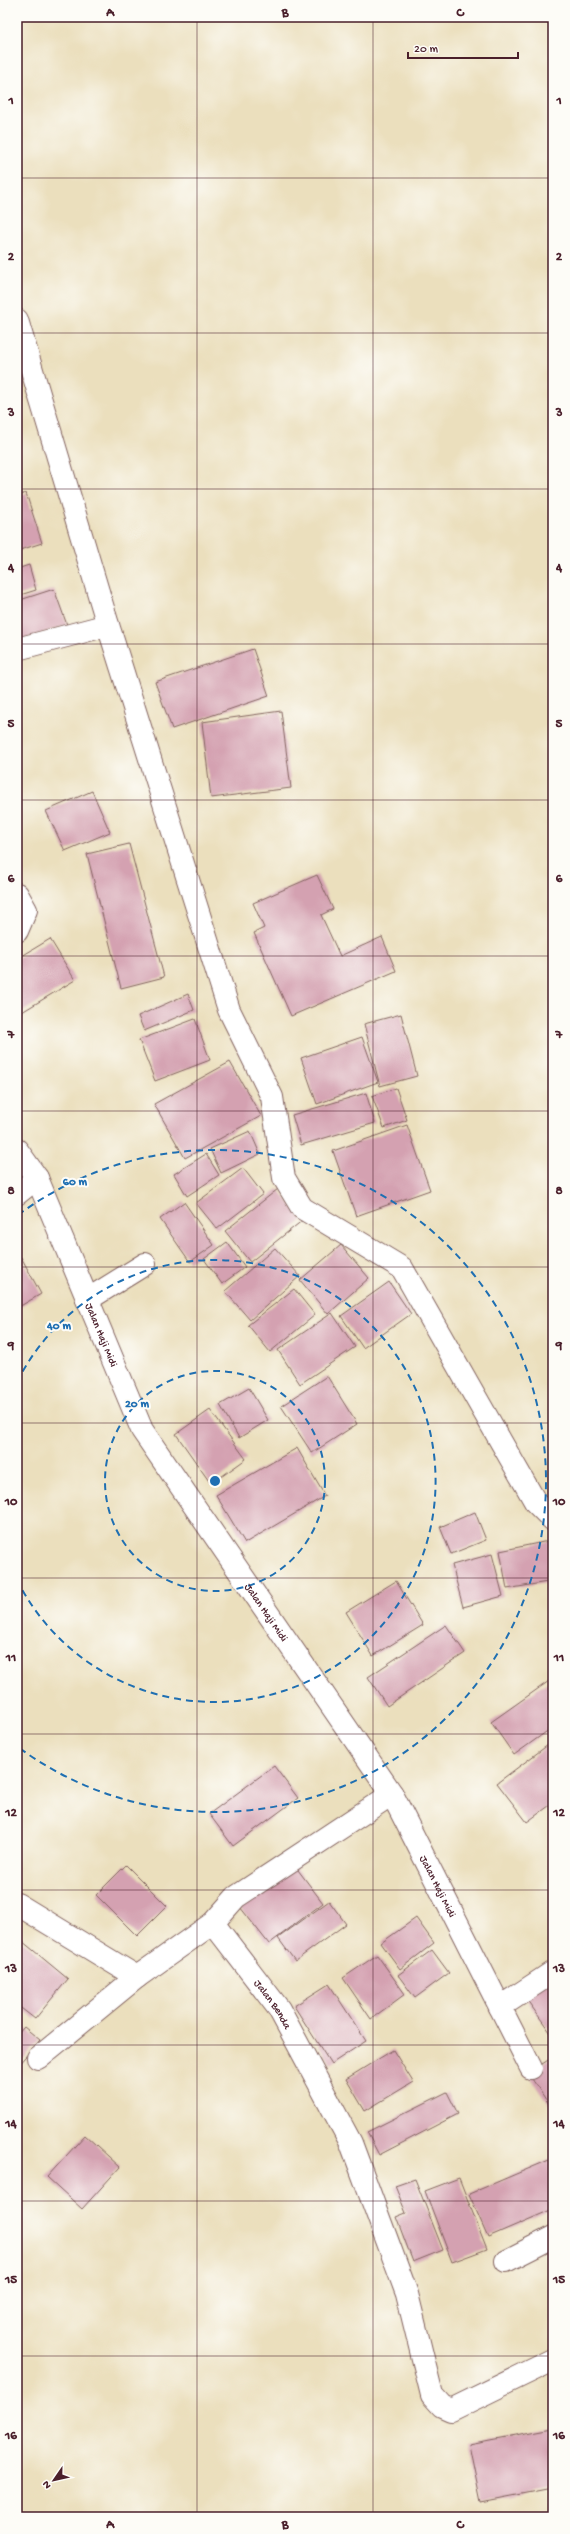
<svg xmlns="http://www.w3.org/2000/svg" width="570" height="2534" font-family="'Gochi Hand',sans-serif">
  <style>
    .building { fill: #d4a1b1 }
    .lines { fill: none; stroke-linecap: round; stroke-linejoin: round }
    .minor-casing { stroke: #82625e; stroke-width: 24 }
    .minor { stroke: #fff; stroke-width: 22 }
    .grid { fill: none; stroke: #4a1f2b; stroke-width: 1; stroke-opacity: 0.55 }
    .ring { fill: none; stroke: #1f6fb2; stroke-width: 2; stroke-dasharray: 7 5 }
    .labels { text-anchor: middle; stroke-width: 4; stroke-linejoin: round; paint-order: stroke }
    .street-label { font-size: 11px; fill: #4a1f2b; stroke: #fdfcf7 }
    .centre { fill: #1f6fb2; stroke: #fdfcf7; stroke-width: 2 }
    .ring-label { font-size: 12px; text-anchor: middle; font-weight: bold; fill: #1f6fb2; stroke: #fdfcf7; stroke-width: 4; stroke-linejoin: round; paint-order: stroke }
    .neatline { fill: none; stroke: #4a1f2b; stroke-width: 1.5 }
    .grid-label { font-size: 13px; text-anchor: middle; font-weight: bold; fill: #4a1f2b }
  </style>
  <rect width="100%" height="100%" fill="#fdfcf7"/>
  <filter id="ink" filterUnits="userSpaceOnUse"><feTurbulence type="fractalNoise" baseFrequency=".025" numOctaves="2"/><feDisplacementMap in="SourceGraphic" scale="8" xChannelSelector="R" yChannelSelector="G"/><feConvolveMatrix kernelMatrix="1 2 1 2 8 2 1 2 1" color-interpolation-filters="sRGB"/></filter>
  <filter id="wash" filterUnits="userSpaceOnUse"><feTurbulence type="fractalNoise" baseFrequency=".012" numOctaves="4" result="noise"/><feDisplacementMap in="SourceGraphic" scale="16" xChannelSelector="R" yChannelSelector="G"/><feGaussianBlur stdDeviation="0.9" result="paint"/><feColorMatrix in="noise" values="0 0 0 0 0 0 0 0 0 0 0 0 0 0 0 0 0 1.4 0 .05"/><feComposite in="paint" operator="in"/></filter>
  <g filter="url(#wash)">
    <rect width="100%" height="100%" fill="#ebdfbd"/>
    <g id="blocks">
      <!-- building -->
      <path class="building" d="M26 493 42 543 17 551V496Z
        M29 565 36 590 17 596V569Z
        M54 589 67 625 17 642V601Z
        M253 649 269 696 172 729 155 682Z
        M281 711 291 788 211 798 202 722Z
        M92 791 110 832 65 851 46 811Z
        M129 844 164 977 121 988 87 854Z
        M317 875 333 909 321 915 340 956 382 937 396 971 291 1016 254 933 264 928 253 903Z
        M50 939 75 980 17 1015V959Z
        M188 994 194 1010 144 1031 138 1016Z
        M401 1014 417 1076 380 1086 364 1024Z
        M195 1019 210 1060 155 1081 139 1040Z
        M362 1037 378 1082 317 1104 301 1058Z
        M230 1062 261 1116 185 1158 154 1104Z
        M396 1088 407 1120 384 1128 372 1096Z
        M366 1093 375 1123 301 1145 292 1115Z
        M407 1125 430 1190 356 1216 333 1151Z
        M250 1131 260 1154 221 1173 210 1149Z
        M206 1154 219 1175 187 1196 174 1174Z
        M243 1168 263 1194 217 1229 196 1203Z
        M278 1189 303 1220 250 1262 225 1231Z
        M184 1202 214 1245 190 1262 160 1219Z
        M227 1242 245 1267 222 1284 204 1259Z
        M341 1245 369 1278 328 1314 300 1280Z
        M275 1248 300 1276 250 1320 225 1291Z
        M21 1257 41 1294 17 1308V1259Z
        M389 1282 411 1314 363 1348 341 1316Z
        M294 1289 315 1315 270 1352 248 1325Z
        M332 1313 355 1347 300 1384 278 1350Z
        M327 1376 357 1424 312 1453 281 1406Z
        M249 1388 268 1420 239 1438 220 1405Z
        M210 1410 246 1459 211 1484 176 1434Z
        M297 1448 325 1496 245 1543 216 1495Z
        M475 1512 486 1540 451 1554 440 1527Z
        M553 1540V1581L507 1589 500 1551Z
        M492 1554 503 1596 463 1607 452 1565Z
        M396 1581 423 1625 373 1656 346 1612Z
        M446 1625 465 1653 387 1706 368 1677Z
        M549 1681 553 1687V1727L514 1755 491 1722Z
        M552 1742 553 1803 527 1822 497 1783Z
        M274 1766 298 1798 233 1846 209 1814Z
        M126 1865 167 1906 137 1936 96 1895Z
        M295 1866 323 1903 269 1944 240 1907Z
        M329 1901 346 1924 295 1961 278 1938Z
        M416 1918 434 1943 400 1969 381 1943Z
        M22 1941 68 1979 35 2019 17 2005V1948Z
        M432 1950 449 1973 415 1998 398 1975Z
        M377 1955 405 1994 371 2019 343 1978Z
        M546 1980 553 1989V2036L524 1996Z
        M329 1984 366 2041 331 2064 294 2006Z
        M24 2027 40 2040 17 2066V2035Z
        M393 2050 413 2082 365 2111 346 2079Z
        M553 2057V2110L528 2073Z
        M447 2092 458 2114 379 2155 367 2132Z
        M85 2135 120 2167 82 2209 47 2177Z
        M549 2160 553 2168V2209L488 2237 469 2194Z
        M459 2178 487 2249 452 2262 425 2191Z
        M415 2179 443 2250 413 2262 396 2217 406 2213 395 2186Z
        M553 2428V2488L481 2502 469 2444Z"/>
    </g>
  </g>
  <g filter="url(#ink)">
    <use href="#blocks" fill-opacity="0" stroke="#82625e" stroke-width="1"/>
    <g class="lines">
      <defs>
        <g id="minor">
          <path d="M17 320 108 625 229 1010 272 1097 284 1178 302 1208 402 1268 536 1503 553 1520"/>
          <path d="M17 649 108 625"/>
          <path d="M17 894 26 910 17 931"/>
          <path id="s1" d="M17 1150 37 1178 142 1430 392 1794 531 2068"/>
          <path d="M17 1194 37 1178"/>
          <path d="M87 1300 145 1264"/>
          <path d="M17 1904 137 1977"/>
          <path id="s2" d="M213 1923 279 2009 351 2143 407 2294 432 2395 442 2406 451 2410 553 2360"/>
          <path d="M500 2007 553 1972"/>
          <path d="M38 2058 137 1977 213 1923 236 1897 392 1794"/>
          <path d="M506 2261 553 2237"/>
        </g>
      </defs>
      <!-- minor casing -->
      <use href="#minor" class="minor-casing"/>
      <!-- minor -->
      <use href="#minor" class="minor"/>
    </g>
  </g>
  <!-- grid -->
  <path class="grid" d="M197 17V2517M373 17V2517M17 178H553M17 333H553M17 489H553M17 644H553M17 800H553M17 956H553M17 1111H553M17 1267H553M17 1423H553M17 1578H553M17 1734H553M17 1890H553M17 2045H553M17 2201H553M17 2356H553"/>
  <!-- distance rings -->
  <g class="ring">
    <circle cx="215" cy="1481" r="110"/>
    <path d="M17 1382A221 221 0 1 1 17 1580"/>
    <path d="M18 1215A331 331 0 1 1 18 1747"/>
  </g>
  <g class="labels">
    <!-- street labels -->
    <g class="street-label">
      <text dy="4" stroke="none"><textPath href="#s1" startOffset="204">Jalan Haji Midi</textPath></text>
      <text dy="4" stroke="none"><textPath href="#s1" startOffset="528">Jalan Haji Midi</textPath></text>
      <text dy="4" stroke="none"><textPath href="#s1" startOffset="852">Jalan Haji Midi</textPath></text>
      <text dy="4" stroke="none"><textPath href="#s2" startOffset="101">Jalan Benda</textPath></text>
    </g>
  </g>
  <circle cx="215" cy="1481" r="6" class="centre"/>
  <g class="ring-label">
    <text x="75" y="1185">60 m</text>
    <text x="59" y="1329">40 m</text>
    <text x="137" y="1407">20 m</text>
  </g>
  <!-- margin -->
  <rect width="570" height="2534" fill="none" stroke="#fdfcf7" stroke-width="44"/>
  <!-- north arrow -->
  <g transform="translate(54 2480) rotate(236)" stroke="#fdfcf7" stroke-width="3" paint-order="stroke">
  <path d="M0-3L7 15L0 10L-7 15Z" fill="#4a1f2b"/>
  <text y="-6" font-size="11" font-weight="bold" text-anchor="middle" fill="#4a1f2b">N</text>
  </g>
  <!-- scale -->
  <path d="M408 52v6h110v-6" fill="none" stroke="#4a1f2b" stroke-width="2"/>
  <text x="414" y="52" font-size="12" fill="#4a1f2b" stroke="#fdfcf7" stroke-width="3" paint-order="stroke">20 m</text>
  <rect x="22" y="22" width="526" height="2490" class="neatline"/>
  <g class="grid-label">
    <text x="110" y="16">A</text>
    <text x="285" y="16">B</text>
    <text x="460" y="16">C</text>
    <text x="11" y="104">1</text>
    <text x="559" y="104">1</text>
    <text x="11" y="260">2</text>
    <text x="559" y="260">2</text>
    <text x="11" y="416">3</text>
    <text x="559" y="416">3</text>
    <text x="11" y="571">4</text>
    <text x="559" y="571">4</text>
    <text x="11" y="727">5</text>
    <text x="559" y="727">5</text>
    <text x="11" y="882">6</text>
    <text x="559" y="882">6</text>
    <text x="11" y="1038">7</text>
    <text x="559" y="1038">7</text>
    <text x="11" y="1194">8</text>
    <text x="559" y="1194">8</text>
    <text x="11" y="1349">9</text>
    <text x="559" y="1349">9</text>
    <text x="11" y="1505">10</text>
    <text x="559" y="1505">10</text>
    <text x="11" y="1661">11</text>
    <text x="559" y="1661">11</text>
    <text x="11" y="1816">12</text>
    <text x="559" y="1816">12</text>
    <text x="11" y="1972">13</text>
    <text x="559" y="1972">13</text>
    <text x="11" y="2127">14</text>
    <text x="559" y="2127">14</text>
    <text x="11" y="2283">15</text>
    <text x="559" y="2283">15</text>
    <text x="11" y="2439">16</text>
    <text x="559" y="2439">16</text>
    <text x="110" y="2528">A</text>
    <text x="285" y="2528">B</text>
    <text x="460" y="2528">C</text>
  </g>
</svg>
